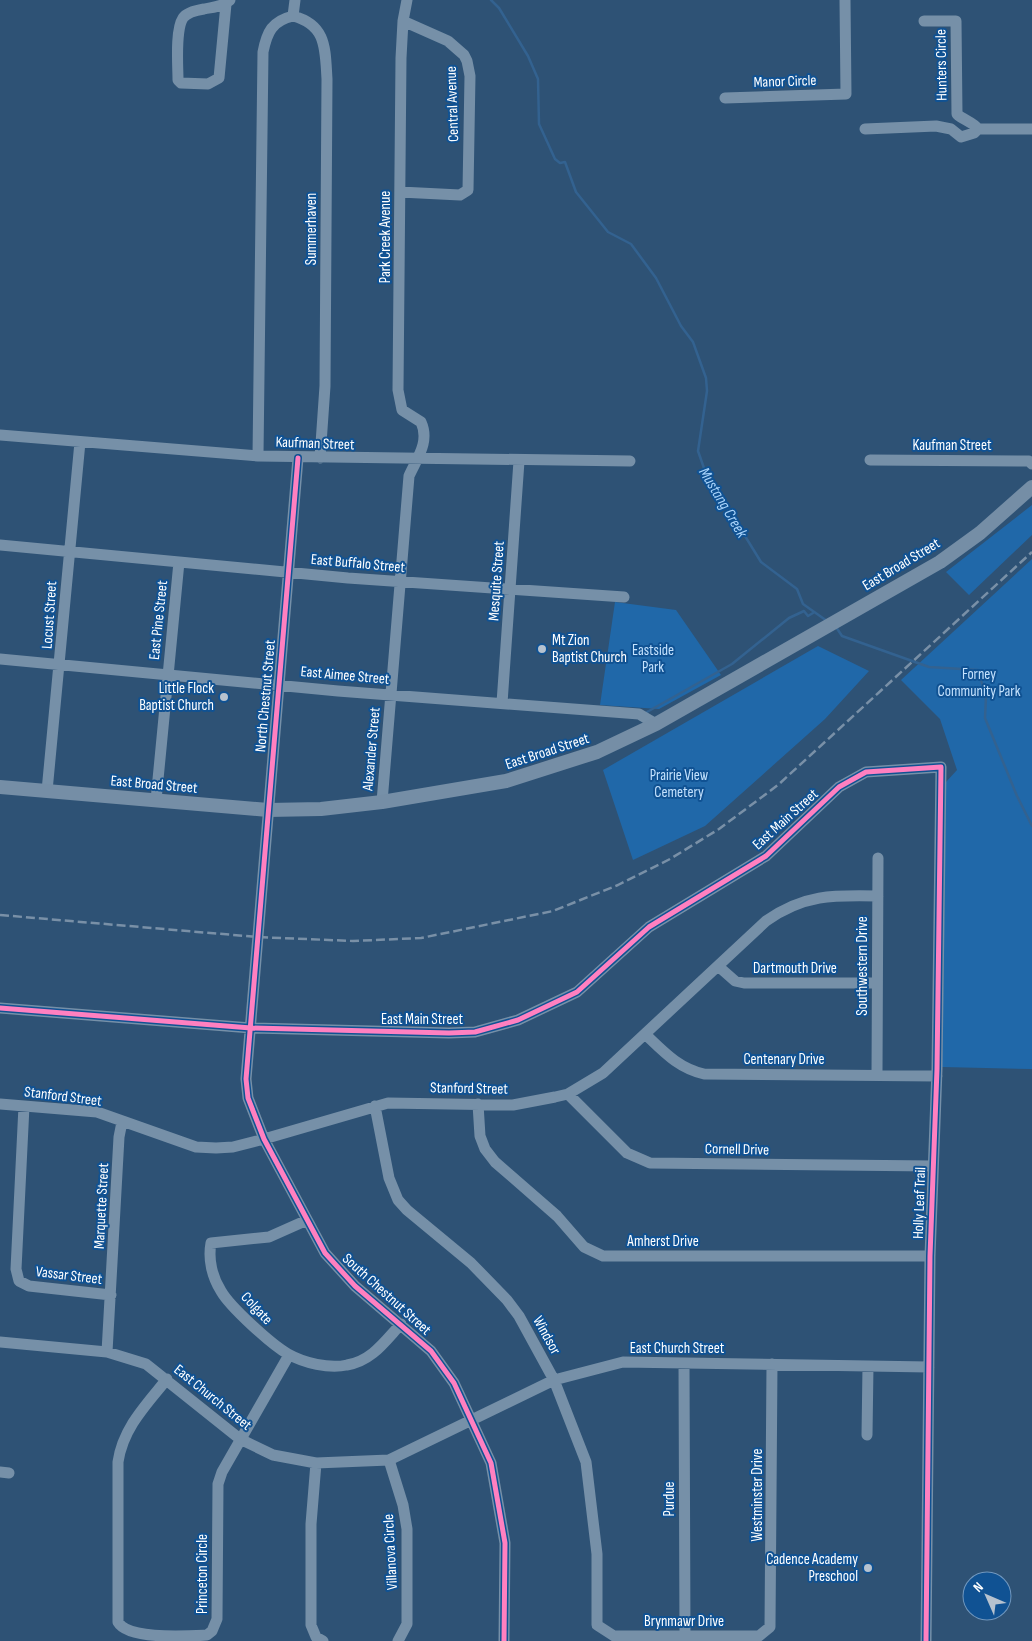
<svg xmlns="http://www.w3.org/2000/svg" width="1032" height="1641" font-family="'Sofia Sans Condensed',sans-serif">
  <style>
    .green { fill: #2068a9 }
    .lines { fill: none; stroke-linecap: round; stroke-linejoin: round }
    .stream { stroke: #336290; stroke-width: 2.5 }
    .minor { stroke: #7690a8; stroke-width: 11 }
    .major { stroke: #758ea6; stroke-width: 14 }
    .rail { stroke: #7990a7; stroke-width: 2.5; stroke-dasharray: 9 4; stroke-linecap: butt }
    .cycleway-casing { stroke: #105293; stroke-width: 8 }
    .cycleway { stroke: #ff80c0; stroke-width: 5 }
    .poi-dot { fill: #b6c2cf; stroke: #105293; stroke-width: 2 }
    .labels { text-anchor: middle; stroke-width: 4; stroke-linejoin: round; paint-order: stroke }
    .street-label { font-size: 15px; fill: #fff; stroke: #105293 }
    .poi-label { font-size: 15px; fill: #fff; stroke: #105293; text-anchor: end }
    .park-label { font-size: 15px; fill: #c4e2fe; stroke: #105293 }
    .water-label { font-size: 16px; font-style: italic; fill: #a9d4fb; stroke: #105293 }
  </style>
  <rect width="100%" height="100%" fill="#2e5275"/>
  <!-- green -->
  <path class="green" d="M1032 505V535L969 595 946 572Z
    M1032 559V1069L942 1067 946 782 957 770 940 719 901 680Z
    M615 602 676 610 721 675 659 709 600 705Z
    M818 646 869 671 825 719 705 826 633 860 603 770Z"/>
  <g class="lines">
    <!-- stream -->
    <path class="stream" d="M491 0 499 8 528 56 538 79 539 124 555 159 560 163 565 162 576 192 608 232 631 244 656 278 681 326 693 342 706 378 707 391 698 451 705 471 761 562 797 589 803 604 827 621
      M836 627 842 636 929 667 978 670 986 697 985 718 1017 796 1032 826
      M647 712 732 664 789 618 804 611 808 616 813 613"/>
    <!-- minor -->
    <path class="minor" d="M226 4 219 78 208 84 181 83 178 80C178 66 175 30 183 18 187 12 198 10 204 9 213 7 223 7 230 0
      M293 16C327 25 325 49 327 79L325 386 320 458
      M924 21H956L957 114C963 120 973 122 978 129
      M725 98 846 94 845 0
      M865 129 936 126 951 129 961 137 974 133 978 129H1032
      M400 192 460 195 468 190 470 76 467 61 464 55 448 41 403 21
      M0 435 258 456 630 461
      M258 456 263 52C267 32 272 21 293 16L295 0
      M298 458 246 1079 248 1098 264 1139 325 1253 355 1286 431 1351 454 1383 491 1463 505 1543 504 1641
      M870 460 1029 461 1032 464
      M0 545 348 578 624 597
      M0 659 338 691 639 714 656 724
      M502 703 519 461
      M47 791 80 442
      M156 800 179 562
      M382 802 409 476C417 458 430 442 421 422L402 410 398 390 401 58 403 21 407 0
      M718 966 735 981 744 983H877
      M0 1008 251 1028 449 1033 475 1032 518 1020 577 992 649 927 766 856 839 787 866 772 941 767 937 1069 930 1256 926 1641
      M645 1034C664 1052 678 1068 704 1074L937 1076
      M877 1074 878 858
      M568 1094 627 1153 650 1163 933 1166
      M0 1104 97 1112 196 1147 216 1148 233 1147 264 1139 388 1103 513 1105 555 1097 568 1094 603 1073 766 921C804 894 834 895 878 896
      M478 1104 480 1136 485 1149 495 1162 557 1216 584 1247 603 1256H930
      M24 1106 16 1269 19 1281 29 1286 111 1295
      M375 1106 389 1178 398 1200 407 1210 471 1263 507 1300 519 1316 554 1380 586 1462 597 1554V1625L614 1636H759L770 1627 772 1364
      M305 1221 269 1237 211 1243C208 1259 212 1277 221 1291 230 1307 272 1345 288 1354 304 1363 329 1369 347 1365 372 1361 385 1341 401 1324
      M0 1342 107 1352 146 1364 240 1439 273 1455 316 1463 389 1460 554 1380 623 1362 929 1367
      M107 1352 119 1137 122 1122
      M684 1363 685 1636
      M167 1379C146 1405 123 1428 118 1462V1622C128 1640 187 1636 207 1635L212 1631 217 1619 218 1484 222 1472 289 1355
      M867 1435 868 1366
      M389 1460 403 1505 407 1529V1624L398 1641
      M316 1463 311 1524V1625L316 1637 323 1641
      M0 1472 9 1473"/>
    <!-- major -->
    <path class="major" d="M0 787 268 810 321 809 382 802 506 781 597 752 656 724 940 562 980 533 1032 487"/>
    <!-- rail -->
    <path class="rail" d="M0 915 257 937 353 941 421 938 553 911 618 885 670 859 719 829 778 785 1032 552"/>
    <defs>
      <path id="cycleway" d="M298 458 246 1079 248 1098 264 1139 325 1253 355 1286 431 1351 454 1383 491 1463 505 1543 504 1641
        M0 1008 251 1028 449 1033 475 1032 518 1020 577 992 649 927 766 856 839 787 866 772 941 767 937 1069 930 1256 926 1641"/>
    </defs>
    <!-- cycleway casing -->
    <use href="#cycleway" class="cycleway-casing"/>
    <!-- cycleway -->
    <use href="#cycleway" class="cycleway"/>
  </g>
  <!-- markers -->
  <g class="poi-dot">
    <circle cx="542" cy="649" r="5"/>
    <circle cx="224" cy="697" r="5"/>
    <circle cx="868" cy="1568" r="5"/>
  </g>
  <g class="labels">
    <!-- street labels -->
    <g class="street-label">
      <text transform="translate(941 65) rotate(-91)" y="5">Hunters Circle</text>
      <text transform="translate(785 81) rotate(-2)" y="5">Manor Circle</text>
      <text transform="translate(452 104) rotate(-92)" y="5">Central Avenue</text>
      <text transform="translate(311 229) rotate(-90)" y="5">Summerhaven</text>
      <text transform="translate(385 237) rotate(-90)" y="5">Park Creek Avenue</text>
      <text transform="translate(315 443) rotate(2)" y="5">Kaufman Street</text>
      <text x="952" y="450">Kaufman Street</text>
      <text transform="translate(358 563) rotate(5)" y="5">East Buffalo Street</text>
      <text transform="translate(901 564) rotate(-31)" y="5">East Broad Street</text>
      <text transform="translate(496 581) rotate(-86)" y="5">Mesquite Street</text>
      <text transform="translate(49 615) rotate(-86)" y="5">Locust Street</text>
      <text transform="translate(158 620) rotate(-84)" y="5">East Pine Street</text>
      <text transform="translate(345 675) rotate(5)" y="5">East Aimee Street</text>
      <text transform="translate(265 696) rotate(-85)" y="5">North Chestnut Street</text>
      <text transform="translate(371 749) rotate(-85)" y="5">Alexander Street</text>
      <text transform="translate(547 751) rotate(-18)" y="5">East Broad Street</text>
      <text transform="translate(154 784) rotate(5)" y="5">East Broad Street</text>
      <text transform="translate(785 819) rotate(-42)" y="5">East Main Street</text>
      <text transform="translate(862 966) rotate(-90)" y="5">Southwestern Drive</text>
      <text x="795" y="973">Dartmouth Drive</text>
      <text x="422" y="1024">East Main Street</text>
      <text x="784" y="1064">Centenary Drive</text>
      <text transform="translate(469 1088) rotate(1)" y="5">Stanford Street</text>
      <text transform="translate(63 1096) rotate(7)" y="5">Stanford Street</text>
      <text transform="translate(737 1149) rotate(1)" y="5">Cornell Drive</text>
      <text transform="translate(919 1203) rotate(-88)" y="5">Holly Leaf Trail</text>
      <text transform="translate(101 1206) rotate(-87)" y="5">Marquette Street</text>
      <text x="663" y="1246">Amherst Drive</text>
      <text transform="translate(69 1275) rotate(7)" y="5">Vassar Street</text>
      <text transform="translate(387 1294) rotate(42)" y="5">South Chestnut Street</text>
      <text transform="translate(257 1308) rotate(47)" y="5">Colgate</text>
      <text transform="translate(547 1335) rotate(61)" y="5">Windsor</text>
      <text x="677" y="1353">East Church Street</text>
      <text transform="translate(213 1397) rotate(39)" y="5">East Church Street</text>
      <text transform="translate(757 1495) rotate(-90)" y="5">Westminster Drive</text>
      <text transform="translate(669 1499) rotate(-90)" y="5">Purdue</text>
      <text transform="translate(390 1552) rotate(-93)" y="5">Villanova Circle</text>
      <text transform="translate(202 1574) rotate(-90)" y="5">Princeton Circle</text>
      <text x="684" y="1626">Brynmawr Drive</text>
    </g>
    <!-- poi labels -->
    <g class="poi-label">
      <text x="552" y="645" text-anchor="start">Mt Zion<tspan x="552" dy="17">Baptist Church</tspan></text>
      <text x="214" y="693">Little Flock<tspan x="214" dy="17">Baptist Church</tspan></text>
      <text x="858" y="1564">Cadence Academy<tspan x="858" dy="17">Preschool</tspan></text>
    </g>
    <!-- park labels -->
    <g class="park-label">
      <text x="653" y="655">Eastside<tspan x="653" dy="17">Park</tspan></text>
      <text x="979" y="679">Forney<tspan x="979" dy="17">Community Park</tspan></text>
      <text x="679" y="780">Prairie View<tspan x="679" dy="17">Cemetery</tspan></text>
    </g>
    <!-- water labels -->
    <g class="water-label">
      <text transform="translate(724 502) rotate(59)" y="6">Mustang Creek</text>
    </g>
  </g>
  <!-- north arrow -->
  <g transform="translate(987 1596) rotate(315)"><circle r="24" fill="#105293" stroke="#7097be"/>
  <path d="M0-4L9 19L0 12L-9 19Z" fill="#b6c2cf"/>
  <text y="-8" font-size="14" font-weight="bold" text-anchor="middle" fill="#ffffff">N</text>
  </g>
</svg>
